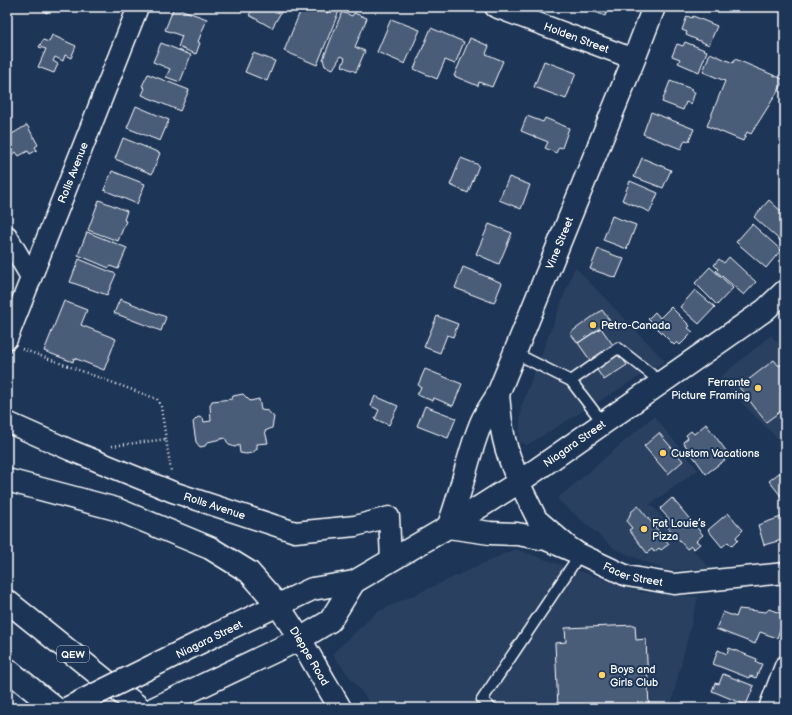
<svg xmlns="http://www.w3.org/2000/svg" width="792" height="715" font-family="'Balsamiq Sans',sans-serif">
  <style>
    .built { fill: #2a4161 }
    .building { fill: #4a5d79; stroke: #fff }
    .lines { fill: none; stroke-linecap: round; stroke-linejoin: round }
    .lane-casing { stroke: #fff; stroke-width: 13 }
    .street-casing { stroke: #fff; stroke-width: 23 }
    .secondary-casing { stroke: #fff; stroke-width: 25 }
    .highway-casing { stroke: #fff; stroke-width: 25 }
    .path { stroke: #fff; stroke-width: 2.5; stroke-dasharray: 1 3; stroke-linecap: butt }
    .lane { stroke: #1d3557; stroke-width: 10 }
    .street { stroke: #1d3557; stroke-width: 20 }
    .secondary { stroke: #1d3557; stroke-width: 22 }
    .highway { stroke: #1d3557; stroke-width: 22 }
    .secondary-bridge-casing { stroke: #fff; stroke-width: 25; stroke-linecap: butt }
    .secondary-bridge { stroke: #1d3557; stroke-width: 22 }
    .poi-dot { fill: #ffd166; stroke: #1d3557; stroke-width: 1.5 }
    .labels { text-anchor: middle; stroke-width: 4; stroke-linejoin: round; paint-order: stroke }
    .shield { fill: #1d3557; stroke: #bbc2cd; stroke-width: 1 }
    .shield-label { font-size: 10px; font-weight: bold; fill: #fff }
    .street-label { font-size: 11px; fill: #fff; stroke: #1d3557 }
    .poi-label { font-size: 11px; fill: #fff; stroke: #1d3557; text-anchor: start }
  </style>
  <rect width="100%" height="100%" fill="#1d3557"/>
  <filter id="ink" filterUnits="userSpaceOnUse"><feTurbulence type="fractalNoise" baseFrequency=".025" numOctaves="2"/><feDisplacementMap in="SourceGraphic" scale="8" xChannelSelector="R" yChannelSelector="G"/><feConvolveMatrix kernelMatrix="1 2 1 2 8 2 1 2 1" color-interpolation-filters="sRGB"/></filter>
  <g filter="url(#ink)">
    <!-- built -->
    <path class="built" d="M575 267 665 361 527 445 519 442 521 407Z
      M771 335 785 351V446L718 379Z
      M654 416 698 470 650 504 710 568 667 571 615 549 557 499Z
      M515 549 640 592 698 597 670 708H374L332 654 377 612Z"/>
    <!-- building -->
    <path class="building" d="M42 7H56L46 13Z
      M174 7 207 19 198 42 200 43 196 54 178 47 182 36 165 30Z
      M254 7H284L272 28 249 15Z
      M298 7H314L327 13 330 7 339 11 317 65 284 51 300 12 296 11Z
      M584 7H609L605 16Z
      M737 7H755V8L737 10Z
      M767 7H783V8L767 9Z
      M342 12 352 16 354 13 367 18 355 47 365 51 356 72 342 66 345 58 341 56 333 69 325 66 323 59Z
      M687 16 692 18 693 16 717 26 709 45 686 35 687 32 682 30Z
      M391 19 420 30 405 64 377 52Z
      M431 28 464 42 455 64 445 60 437 79 414 69Z
      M52 35 76 46 71 58 65 55 63 61 55 57 53 61 58 64 54 73 38 67 46 49 39 47 43 40 49 42Z
      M470 38 489 46 486 54 503 61 492 87 479 82 478 86 454 76Z
      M685 42 707 51 699 72 678 63 680 59 672 56 677 44 683 46Z
      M161 43 191 55 180 82 166 77 170 69 153 62Z
      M253 53 275 61 267 81 245 72Z
      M710 53 733 63 735 59 785 80 751 134 747 132 743 141 707 126 725 81 703 72Z
      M544 61 576 73 566 99 534 87Z
      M148 74 189 90 180 111 142 95 145 88 142 86Z
      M670 81 692 89 691 91 695 92 691 104 686 102 683 110 662 102Z
      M136 106 169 120 160 141 127 128Z
      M651 112 694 129 689 141 685 140 681 149 643 134Z
      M527 116 543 122 545 118 569 128 562 148 559 147 556 153 545 148 548 142 521 131Z
      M27 125 38 145 35 147 37 150 30 154 28 151 19 156 16 152 7 158V137Z
      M123 138 160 153 152 174 115 159Z
      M461 158 479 165 468 193 450 185Z
      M642 158 671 170 663 188 634 177Z
      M112 171 145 184 137 204 104 190Z
      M509 177 530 185 521 209 499 200Z
      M630 181 658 193 650 212 622 200Z
      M99 200 127 211 124 220 126 221 118 241 88 230Z
      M769 200 785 215V245L754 217Z
      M612 216 636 225 627 249 603 240Z
      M489 224 512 233 499 264 476 254Z
      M752 224 781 250 766 268 736 242Z
      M87 232 127 248 118 269 110 266 109 268 78 255Z
      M598 249 624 259 616 278 590 269Z
      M729 257 756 282 744 295 716 271 718 269 714 265 719 259 724 263Z
      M79 259 116 274 107 295 70 282Z
      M463 267 502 283 494 303 455 288Z
      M710 267 733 288 717 305 695 283Z
      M695 290 715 307 699 324 680 307Z
      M120 299 166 317 161 331 114 313Z
      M64 301 87 310 81 325 116 339 104 370 74 358 73 362 44 351Z
      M671 307 690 326 688 328 693 332 680 345 677 342 674 345 648 319 655 312 660 318Z
      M602 310 610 321 578 343 570 333Z
      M437 316 458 324 453 337 447 335 440 353 424 347Z
      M601 328 627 365 604 380 578 343Z
      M774 360 779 366 781 364 785 370V408L766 422 739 387Z
      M425 369 462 384 453 406 434 398 433 401 417 395 421 387 418 385Z
      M243 394 250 401 259 399 261 410 268 411 274 417 272 428 265 431 268 443 257 444V449L252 453 246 454 240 453 239 445 235 447 229 445 225 438 208 442 205 446 200 447 196 442 193 422 198 417 203 418 204 422 211 421 210 405 212 401 232 399 233 396Z
      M375 396 398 406 389 425 375 419 379 410 371 406Z
      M425 406 456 418 448 438 417 426Z
      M706 424 730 456 706 474 683 442 688 438 686 435 691 431 694 434Z
      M659 433 683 461 668 474 644 446Z
      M784 469 785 493 781 496 769 481Z
      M672 498 703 535 696 541 700 544 694 549 691 546 687 549 665 524 670 520 660 509Z
      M638 506 669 544 661 550 659 548 654 552 652 549 647 553 629 530 632 528 627 522 631 512Z
      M728 513 743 530 736 537 738 540 732 546 728 542 722 547 708 530Z
      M784 516 785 539 764 545 758 525Z
      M739 609 766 612 769 609 785 615 777 638 760 632 755 644 716 629 723 612 736 617Z
      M635 625 636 640 646 639 649 708H558L555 643 566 642 565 628Z
      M729 648 757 659 756 662 762 664 756 678 750 676 749 678 713 664 718 650 727 654Z
      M723 674 754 686 746 705 712 691 715 683 719 684Z"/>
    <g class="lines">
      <defs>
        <path id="lane" d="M515 353 571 381 618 348 661 382
          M571 381 603 423
          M491 708 482 700 580 554"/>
        <g id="street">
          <path id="s1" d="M495 7 634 59"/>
          <path d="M7 236 31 277"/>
          <path id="s2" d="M7 339 138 7"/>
          <path id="s3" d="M7 422 70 450 173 492 295 532 355 526 389 517 391 560"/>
          <path id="s4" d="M519 482 537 519 574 551 627 576 674 584 785 573"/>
          <path d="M769 708 785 666"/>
        </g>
        <g id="secondary">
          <path id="s5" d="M519 482C504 448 501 431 498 394L634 59 654 7"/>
          <path d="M448 527C462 493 467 455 482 421 486 412 493 403 498 394"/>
          <path d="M448 527 490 533 517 534 546 539 574 551"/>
          <path id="s6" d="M278 605 300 639 340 708"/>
          <path id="s7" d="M217 634 312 589 354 582 448 527 519 482 765 310 785 291"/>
          <path d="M155 708 300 639 330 621 354 582"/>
        </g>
        <path id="highway" d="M7 480 116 509 210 548 249 572 278 605
          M7 601 140 708
          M7 669 55 708"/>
      </defs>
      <!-- lane casing -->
      <use href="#lane" class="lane-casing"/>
      <!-- street casing -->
      <use href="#street" class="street-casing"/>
      <!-- secondary casing -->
      <use href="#secondary" class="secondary-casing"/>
      <!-- highway casing -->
      <use href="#highway" class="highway-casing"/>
      <!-- path -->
      <path class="path" d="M22 349 157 399 161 407 171 471
        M112 446 167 439"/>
      <!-- lane -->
      <use href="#lane" class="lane"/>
      <!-- street -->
      <use href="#street" class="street"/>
      <!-- secondary -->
      <use href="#secondary" class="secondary"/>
      <!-- highway -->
      <use href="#highway" class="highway"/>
      <defs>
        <path id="secondary-bridge" d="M68 708 217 634"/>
      </defs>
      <!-- secondary-bridge casing -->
      <use href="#secondary-bridge" class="secondary-bridge-casing"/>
      <!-- secondary-bridge -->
      <use href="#secondary-bridge" class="secondary-bridge"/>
    </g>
  </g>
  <!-- markers -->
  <g class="poi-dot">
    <circle cx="593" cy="325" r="4"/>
    <circle cx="758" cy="388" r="4"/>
    <circle cx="663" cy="453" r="4"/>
    <circle cx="644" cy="529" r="4"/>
    <circle cx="602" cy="675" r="4"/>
  </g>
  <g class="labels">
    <!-- shield labels -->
    <rect class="shield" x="57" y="646" width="32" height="16" rx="3"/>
    <g class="shield-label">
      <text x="73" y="658">QEW</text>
    </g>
    <!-- street labels -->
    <g class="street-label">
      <text dy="4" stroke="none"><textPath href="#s1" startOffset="87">Holden Street</textPath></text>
      <text dy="4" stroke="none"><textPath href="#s2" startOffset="179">Rolls Avenue</textPath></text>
      <text dy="4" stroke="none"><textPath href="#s5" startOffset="254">Vine Street</textPath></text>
      <text dy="4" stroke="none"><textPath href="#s7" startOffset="408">Niagara Street</textPath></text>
      <text dy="4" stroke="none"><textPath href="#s3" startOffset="224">Rolls Avenue</textPath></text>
      <text dy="4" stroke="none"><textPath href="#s4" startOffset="154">Facer Street</textPath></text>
      <text transform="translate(209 639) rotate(-26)" y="4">Niagara Street</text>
      <text dy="4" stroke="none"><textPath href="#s6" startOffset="60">Dieppe Road</textPath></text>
    </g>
    <!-- poi labels -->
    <g class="poi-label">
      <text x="601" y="329">Petro-Canada</text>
      <text x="750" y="386" text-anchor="end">Ferrante<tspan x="750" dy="13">Picture Framing</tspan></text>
      <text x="671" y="457">Custom Vacations</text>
      <text x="652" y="527">Fat Louie’s<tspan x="652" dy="13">Pizza</tspan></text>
      <text x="610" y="673">Boys and<tspan x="610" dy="13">Girls Club</tspan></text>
    </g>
  </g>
  <!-- margin -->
  <rect width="792" height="715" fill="none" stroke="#1d3557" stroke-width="24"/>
  <rect x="12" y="12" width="768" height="691" fill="none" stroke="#fff" stroke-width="1.5" filter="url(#ink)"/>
</svg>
